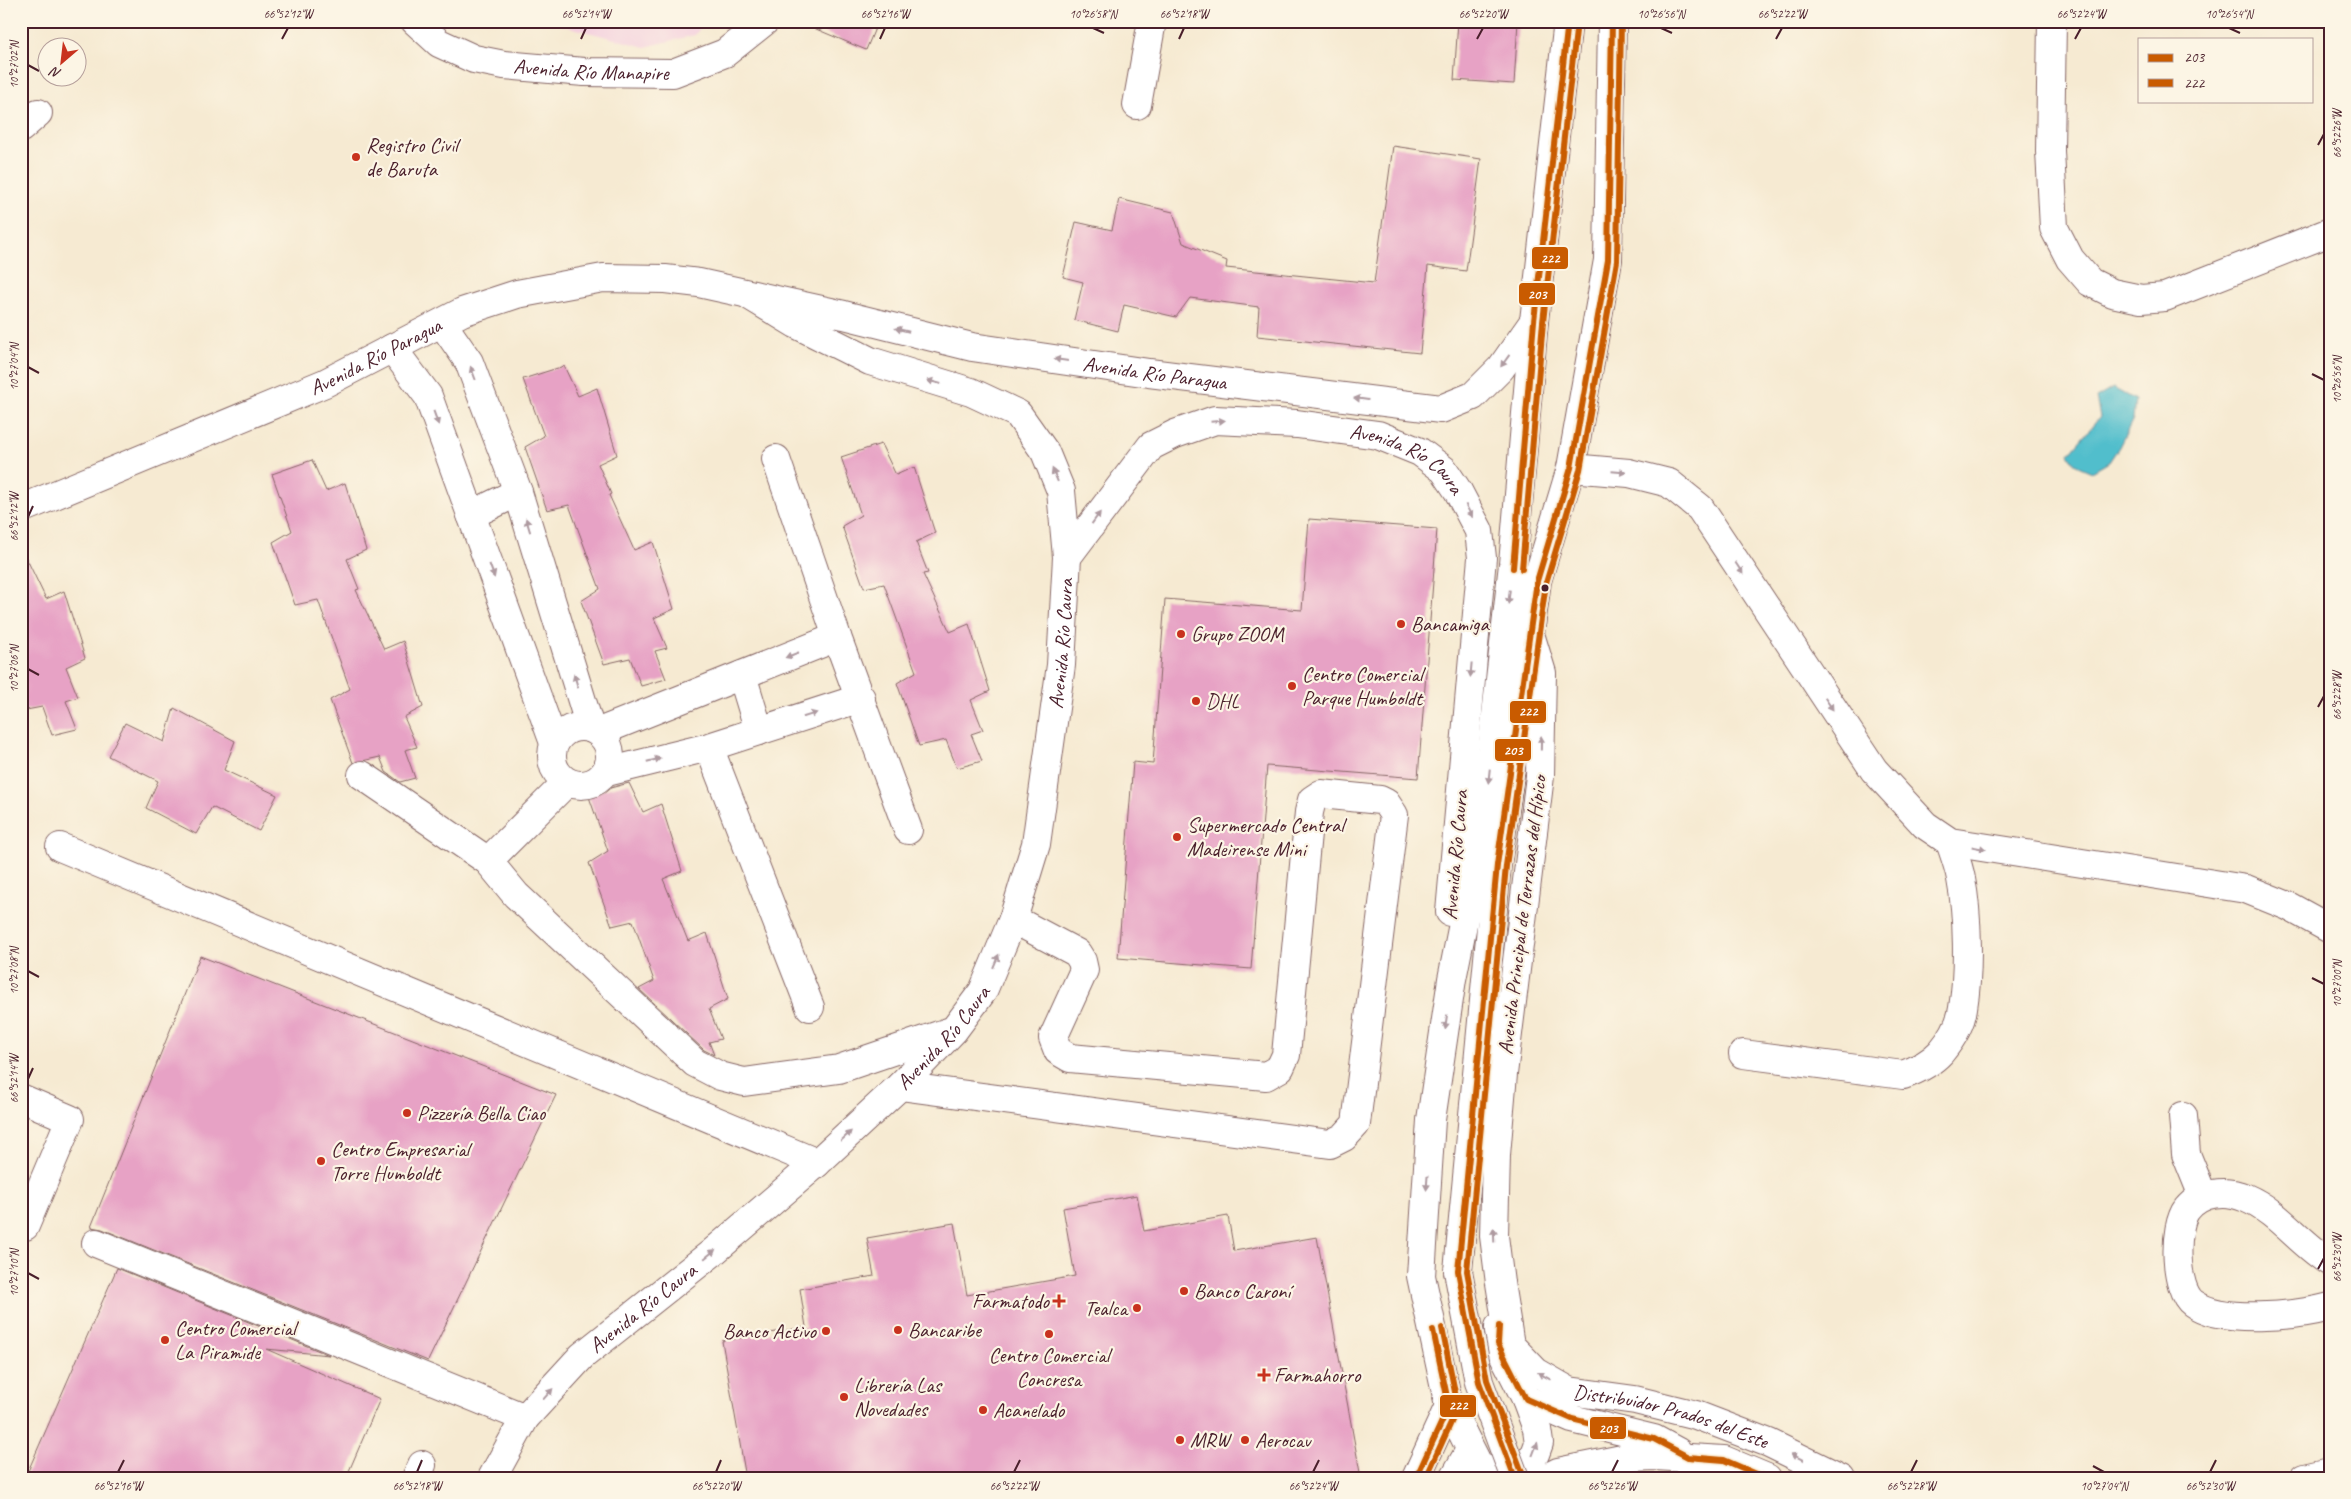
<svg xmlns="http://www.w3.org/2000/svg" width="2351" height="1499" font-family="Caveat,sans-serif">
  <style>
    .built { fill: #f4cfde }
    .water { fill: #51becc; stroke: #4e6e7c }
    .building { fill: #e7a2c5 }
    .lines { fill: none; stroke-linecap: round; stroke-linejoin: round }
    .minor-casing { stroke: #866665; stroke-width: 30 }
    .major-casing { stroke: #866665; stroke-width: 30 }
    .highway-casing { stroke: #866665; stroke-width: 30 }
    .minor { stroke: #fff; stroke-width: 28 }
    .major { stroke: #fff; stroke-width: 28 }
    .highway { stroke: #fff; stroke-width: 28 }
    .highway-bridge-casing { stroke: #866665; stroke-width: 30; stroke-linecap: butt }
    .highway-bridge { stroke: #fff; stroke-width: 28 }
    .bus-1-casing { stroke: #fcf5e5; stroke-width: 10 }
    .bus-2-casing { stroke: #fcf5e5; stroke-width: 10 }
    .bus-1 { stroke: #c95b00; stroke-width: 6 }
    .bus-2 { stroke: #c95b00; stroke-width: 6 }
    .oneway { fill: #ae9aa0 }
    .ticks { fill: none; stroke: #4a1f2b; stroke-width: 2 }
    .poi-dot { fill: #c8321e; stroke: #fcf5e5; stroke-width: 2 }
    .bus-dot { fill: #4a1f2b; stroke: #fcf5e5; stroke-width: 2 }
    .labels { text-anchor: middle; stroke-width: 4.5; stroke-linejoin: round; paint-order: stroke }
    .street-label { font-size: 21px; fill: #4a1f2b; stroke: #fcf5e5 }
    .poi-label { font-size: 21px; fill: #4a1f2b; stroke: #fcf5e5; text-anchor: start }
    .line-badge { stroke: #fcf5e5; stroke-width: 2 }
    .badge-label { font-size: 14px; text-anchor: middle; font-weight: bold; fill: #fff }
    .neatline { fill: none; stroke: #4a1f2b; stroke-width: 2 }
    .ticks-label { font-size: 12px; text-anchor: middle; fill: #4a1f2b }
  </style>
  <rect width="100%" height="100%" fill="#fcf5e5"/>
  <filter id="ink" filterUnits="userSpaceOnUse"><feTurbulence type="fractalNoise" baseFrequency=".02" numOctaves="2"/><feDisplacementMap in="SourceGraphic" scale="10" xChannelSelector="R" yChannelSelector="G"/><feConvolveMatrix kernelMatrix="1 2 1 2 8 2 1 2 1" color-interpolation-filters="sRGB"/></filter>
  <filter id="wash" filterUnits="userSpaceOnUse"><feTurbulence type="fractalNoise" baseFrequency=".0096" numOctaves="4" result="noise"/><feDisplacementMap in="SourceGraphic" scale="20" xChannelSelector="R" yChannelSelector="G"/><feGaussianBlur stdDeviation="1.12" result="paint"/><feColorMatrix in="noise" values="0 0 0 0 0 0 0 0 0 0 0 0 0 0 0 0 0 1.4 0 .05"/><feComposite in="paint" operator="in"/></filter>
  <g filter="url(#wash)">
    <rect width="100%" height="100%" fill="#f6ead2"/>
    <!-- built -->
    <path class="built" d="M546 21H705L695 35 645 47Z"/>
    <!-- water -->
    <path class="water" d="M2113 388 2135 400 2133 419 2119 447 2109 462 2092 472 2076 465 2069 454 2100 417 2096 398Z"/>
    <g id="blocks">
      <!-- building -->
      <path class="building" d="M797 21H878L866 50Z
        M1458 21H1518L1514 84 1454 80Z
        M1393 146 1481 159 1466 271 1428 266 1420 353 1257 336 1259 307 1190 298 1176 317 1124 305 1118 331 1074 320 1083 282 1063 277 1076 222 1112 230 1119 199 1173 212 1183 243 1227 261 1226 268 1374 283Z
        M564 366 578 396 597 388 617 455 598 464 611 494 609 495 634 550 653 542 674 609 654 618 667 648 655 651 666 679 641 686 630 658 604 664 581 601 600 589 569 505 547 510 525 447 544 436 523 379Z
        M881 444 896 475 914 467 935 533 916 542 928 573 923 574 950 632 969 624 990 691 971 700 983 730 971 734 982 761 957 768 946 740 919 746 897 683 916 672 884 584 864 588 842 526 861 515 841 457Z
        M312 460 326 491 345 483 366 550 347 559 359 589 356 590 384 649 403 641 423 707 404 717 417 747 405 750 415 778 400 782 386 772 380 757 353 763 330 700 350 689 318 600 295 605 273 542 292 531 272 474Z
        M1309 519 1437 529 1418 778 1267 766 1251 969 1118 958 1133 762 1153 764 1165 599 1302 610Z
        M21 547 46 599 64 591 85 658 66 667 78 697 66 701 77 729 52 735 42 707 21 711Z
        M174 708 235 741 224 770 277 795 259 831 212 807 196 834 146 808 158 781 108 756 125 723 164 742Z
        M629 783 643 812 661 804 682 871 663 879 688 941 707 933 728 999 709 1009 721 1039 709 1042 714 1055 704 1050 639 989 654 981 633 921 612 926 589 863 608 851 588 794Z
        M200 956 556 1095 428 1361 102 1229 91 1227Z
        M1137 1195 1144 1231 1228 1216 1234 1251 1317 1237 1361 1478H746L722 1341 806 1327 800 1289 874 1276 867 1238 954 1223 967 1295 1075 1276 1063 1208Z
        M117 1268 329 1355 266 1349 380 1399 346 1478H25Z"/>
    </g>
  </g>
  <g filter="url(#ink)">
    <use href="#blocks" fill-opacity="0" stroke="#866665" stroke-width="1"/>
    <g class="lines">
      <defs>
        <g id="minor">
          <path id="s1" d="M415 21 439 43 474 59 504 65 584 72 673 73 725 53 765 21"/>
          <path d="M2052 21 2050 151 2054 228 2070 259 2090 282 2112 293 2141 299 2165 297 2330 232"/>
          <path d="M1137 105 1152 21"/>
          <path d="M21 128 38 113"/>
          <path d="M442 323 469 362 518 492 590 727"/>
          <path d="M392 348 428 396 554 743"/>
          <path d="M776 459 837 637 908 830"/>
          <path d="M1571 468 1629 473 1669 483 1700 508 1874 770 1925 825 1950 842 2246 889 2288 906 2330 929"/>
          <path d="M471 515 518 492"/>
          <path id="s2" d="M1067 557 1151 446 1175 434 1215 420 1297 424 1378 435 1420 452 1444 470 1458 491 1479 531 1482 558 1450 912"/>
          <path d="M742 675 759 731"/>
          <circle cx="581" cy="756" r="29"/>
          <path d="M599 732 837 637"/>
          <path d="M709 747 810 1007"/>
          <path d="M607 772 709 747 861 698"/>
          <path d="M362 775 488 861 516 895 695 1063 720 1076 744 1082 839 1069 948 1032"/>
          <path d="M60 847 817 1163"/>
          <path d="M488 861 567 782"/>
          <path d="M1743 1054 1903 1075C1917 1070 1930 1064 1941 1052 1951 1040 1961 1023 1963 1008 1969 972 1968 915 1961 879 1959 867 1954 854 1950 842"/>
          <path d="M900 1086 1330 1144 1344 1137 1356 1124 1394 815 1386 803 1380 800 1321 794 1312 800 1309 812 1286 1055 1280 1068 1266 1076 1070 1058 1058 1051 1053 1038 1084 970 1082 961 1077 953 1013 919"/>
          <path d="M21 1098 70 1119 25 1226 21 1224"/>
          <path d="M2183 1116 2186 1154 2203 1196"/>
          <path d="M96 1243 525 1418"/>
          <path d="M2330 1262C2300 1244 2279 1212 2246 1198 2225 1189 2201 1192 2187 1209 2173 1227 2174 1289 2193 1303 2221 1324 2296 1316 2330 1307"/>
          <path d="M1499 1327 1498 1344 1526 1399 1537 1429 1539 1443 1535 1454 1521 1469 1505 1473 1491 1472 1479 1466 1449 1406 1421 1276 1431 1120 1452 979 1485 813 1513 564 1534 321"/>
          <path d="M1526 1399 1572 1419 1654 1439 1678 1452"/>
          <path d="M416 1478 422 1465"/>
          <path id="s3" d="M492 1478 525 1418 582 1356 713 1252 817 1163 900 1086 954 1030 983 991 1013 919 1036 844 1061 665 1067 557 1061 491 1045 452 1018 414 971 392 870 361 796 324 750 296"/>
          <path d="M1416 1478 1449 1406"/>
          <path d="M1454 1478 1470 1450"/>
          <path d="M1546 1478 1558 1472 1632 1457 1655 1456 1724 1460 1767 1478"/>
        </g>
        <g id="major">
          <path id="s4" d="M1612 21 1608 260 1571 468 1537 581 1530 634 1542 673 1540 776 1503 1074 1496 1155 1494 1236 1500 1283 1510 1345 1536 1372 1569 1391 1635 1400 1696 1415 1769 1443 1841 1478"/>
          <path id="s5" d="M21 509 325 383 462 312 517 294 603 278 665 279 699 283 844 315 972 347 1149 373 1441 409 1473 396 1501 368 1534 321 1568 21"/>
          <path d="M2304 1478 2330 1472"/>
        </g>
        <path id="highway" d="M1458 1271 1497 865 1530 634"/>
      </defs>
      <!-- minor casing -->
      <use href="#minor" class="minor-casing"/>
      <!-- major casing -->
      <use href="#major" class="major-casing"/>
      <!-- highway casing -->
      <use href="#highway" class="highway-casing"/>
      <!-- minor -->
      <use href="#minor" class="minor"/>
      <!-- major -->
      <use href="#major" class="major"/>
      <!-- highway -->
      <use href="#highway" class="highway"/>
      <defs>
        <path id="highway-bridge" d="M1458 1271 1479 1382 1515 1478"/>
      </defs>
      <!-- highway-bridge casing -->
      <use href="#highway-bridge" class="highway-bridge-casing"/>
      <!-- highway-bridge -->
      <use href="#highway-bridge" class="highway-bridge"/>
      <defs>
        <path id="bus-1" d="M1513 568 1534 321 1568 21
          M1499 1326 1498 1344 1526 1399 1572 1419 1654 1439 1688 1457 1724 1460 1766 1478
          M1416 1478 1449 1406 1433 1330
          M1515 1478 1479 1382 1458 1271 1497 865 1537 581 1571 468 1608 260 1612 21"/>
        <path id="bus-2" d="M1522 569 1543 322 1577 22
          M1523 1475 1487 1380 1467 1271 1506 866 1546 583 1580 470 1617 261 1621 21
          M1426 1478 1458 1407 1442 1328"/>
      </defs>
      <!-- bus-1 casing -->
      <use href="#bus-1" class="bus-1-casing"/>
      <!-- bus-2 casing -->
      <use href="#bus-2" class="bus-2-casing"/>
      <!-- bus-1 -->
      <use href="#bus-1" class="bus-1"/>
      <!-- bus-2 -->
      <use href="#bus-2" class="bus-2"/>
    </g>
    <!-- one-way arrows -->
    <defs><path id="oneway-solid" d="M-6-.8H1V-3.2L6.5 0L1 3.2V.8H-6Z" transform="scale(1.25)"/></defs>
    <g class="oneway">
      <use href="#oneway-solid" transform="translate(902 330) rotate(-166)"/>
      <use href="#oneway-solid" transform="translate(1061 360) rotate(-172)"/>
      <use href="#oneway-solid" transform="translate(1505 361) rotate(126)"/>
      <use href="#oneway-solid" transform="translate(473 373) rotate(-111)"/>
      <use href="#oneway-solid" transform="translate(934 382) rotate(-165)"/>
      <use href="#oneway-solid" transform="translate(1361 399) rotate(-173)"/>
      <use href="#oneway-solid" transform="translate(436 418) rotate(70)"/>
      <use href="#oneway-solid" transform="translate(1218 421) rotate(-5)"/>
      <use href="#oneway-solid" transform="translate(1619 472) rotate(5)"/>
      <use href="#oneway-solid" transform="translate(1055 475) rotate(-113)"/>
      <use href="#oneway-solid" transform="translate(1469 511) rotate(62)"/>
      <use href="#oneway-solid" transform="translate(1096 518) rotate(-54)"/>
      <use href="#oneway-solid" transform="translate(528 525) rotate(-107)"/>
      <use href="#oneway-solid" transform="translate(1739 568) rotate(57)"/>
      <use href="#oneway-solid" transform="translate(492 571) rotate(70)"/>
      <use href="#oneway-solid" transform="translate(1509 597) rotate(96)"/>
      <use href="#oneway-solid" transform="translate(792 655) rotate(158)"/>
      <use href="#oneway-solid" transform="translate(1471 670) rotate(95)"/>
      <use href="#oneway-solid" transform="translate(576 681) rotate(-107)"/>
      <use href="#oneway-solid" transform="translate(1829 704) rotate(56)"/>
      <use href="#oneway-solid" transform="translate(810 715) rotate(-18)"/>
      <use href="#oneway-solid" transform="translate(1541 743) rotate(-89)"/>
      <use href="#oneway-solid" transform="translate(654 760) rotate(-14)"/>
      <use href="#oneway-solid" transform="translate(1489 776) rotate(96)"/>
      <use href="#oneway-solid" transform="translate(1979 848) rotate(11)"/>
      <use href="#oneway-solid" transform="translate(996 961) rotate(-67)"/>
      <use href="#oneway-solid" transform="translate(1446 1022) rotate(98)"/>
      <use href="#oneway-solid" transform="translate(846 1136) rotate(-43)"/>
      <use href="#oneway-solid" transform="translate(1427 1183) rotate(94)"/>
      <use href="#oneway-solid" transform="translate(1494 1235) rotate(-92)"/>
      <use href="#oneway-solid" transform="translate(710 1254) rotate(-39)"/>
      <use href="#oneway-solid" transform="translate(1544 1376) rotate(-151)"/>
      <use href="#oneway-solid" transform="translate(548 1394) rotate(-48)"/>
      <use href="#oneway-solid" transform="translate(1535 1449) rotate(-69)"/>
      <use href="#oneway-solid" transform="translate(1797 1457) rotate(-154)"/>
    </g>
  </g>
  <!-- ticks -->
  <path class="ticks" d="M1093 28 1104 33M1661 28 1672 33M2229 28 2240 33M282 39 288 28M581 39 586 28M880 39 885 28M1179 39 1184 28M1477 39 1483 28M1776 39 1782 28M2075 39 2081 28M28 65 39 71M2318 145 2324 134M28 367 39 373M2312 374 2324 380M28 517 33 506M28 669 39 675M2318 707 2324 696M28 971 39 977M2312 978 2324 984M28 1079 33 1068M2318 1269 2324 1258M28 1273 39 1279M2093 1466 2104 1472M118 1472 124 1460M417 1472 422 1460M716 1472 721 1460M1014 1472 1020 1460M1313 1472 1319 1460M1612 1472 1618 1460M1911 1472 1917 1460M2210 1472 2216 1460"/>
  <!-- markers -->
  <g class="poi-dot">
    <circle cx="356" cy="157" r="5"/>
    <circle cx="1401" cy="624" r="5"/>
    <circle cx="1181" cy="634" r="5"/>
    <circle cx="1292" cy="686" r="5"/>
    <circle cx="1196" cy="701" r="5"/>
    <circle cx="1177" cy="837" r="5"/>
    <circle cx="407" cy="1113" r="5"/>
    <circle cx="321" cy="1161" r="5"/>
    <circle cx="1184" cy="1291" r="5"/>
    <path d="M1056.5 1293.5h5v5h5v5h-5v5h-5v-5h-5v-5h5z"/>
    <circle cx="1137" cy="1308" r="5"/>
    <circle cx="898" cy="1330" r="5"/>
    <circle cx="826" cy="1331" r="5"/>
    <circle cx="1049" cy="1334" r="5"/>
    <circle cx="165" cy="1340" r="5"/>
    <path d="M1261.5 1367.5h5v5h5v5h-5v5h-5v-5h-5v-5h5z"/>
    <circle cx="844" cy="1397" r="5"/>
    <circle cx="983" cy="1410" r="5"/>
    <circle cx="1180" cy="1440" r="5"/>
    <circle cx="1245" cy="1440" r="5"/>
  </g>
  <circle class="bus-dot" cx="1545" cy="588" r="4.5"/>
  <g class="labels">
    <!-- street labels -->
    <g class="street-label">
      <text dy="7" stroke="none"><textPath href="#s1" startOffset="189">Avenida Río Manapire</textPath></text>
      <text dy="7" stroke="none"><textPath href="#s5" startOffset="386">Avenida Río Paragua</textPath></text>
      <text dy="7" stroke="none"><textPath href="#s5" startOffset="1190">Avenida Río Paragua</textPath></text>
      <text dy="7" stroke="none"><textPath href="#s2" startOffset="409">Avenida Río Caura</textPath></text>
      <text dy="7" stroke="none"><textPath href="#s3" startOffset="1055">Avenida Río Caura</textPath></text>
      <text transform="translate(1455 855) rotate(-85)" y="7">Avenida Río Caura</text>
      <text transform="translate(1522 915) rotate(-83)" y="7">Avenida Principal de Terrazas del Hípico</text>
      <text dy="7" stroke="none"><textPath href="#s3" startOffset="635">Avenida Río Caura</textPath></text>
      <text dy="7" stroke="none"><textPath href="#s3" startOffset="230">Avenida Río Caura</textPath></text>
      <text dy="7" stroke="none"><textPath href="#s4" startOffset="1519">Distribuidor Prados del Este</textPath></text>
    </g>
    <!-- poi labels -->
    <g class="poi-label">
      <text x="366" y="152">Registro Civil<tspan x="366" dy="24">de Baruta</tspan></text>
      <text x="1411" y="631">Bancamiga</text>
      <text x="1191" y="641">Grupo ZOOM</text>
      <text x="1302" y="681">Centro Comercial<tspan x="1302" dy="24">Parque Humboldt</tspan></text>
      <text x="1206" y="708">DHL</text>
      <text x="1187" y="832">Supermercado Central<tspan x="1187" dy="24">Madeirense Mini</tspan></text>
      <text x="417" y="1120">Pizzería Bella Ciao</text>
      <text x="331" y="1156">Centro Empresarial<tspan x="331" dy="24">Torre Humboldt</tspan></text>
      <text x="1194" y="1298">Banco Caroní</text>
      <text x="1049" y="1308" text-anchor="end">Farmatodo</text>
      <text x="1127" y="1315" text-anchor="end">Tealca</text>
      <text x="175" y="1335">Centro Comercial<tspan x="175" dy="24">La Piramide</tspan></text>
      <text x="908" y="1337">Bancaribe</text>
      <text x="816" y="1338" text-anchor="end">Banco Activo</text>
      <text x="1049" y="1362" text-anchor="middle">Centro Comercial<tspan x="1049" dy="24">Concresa</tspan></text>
      <text x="1274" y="1382">Farmahorro</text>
      <text x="854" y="1392">Librería Las<tspan x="854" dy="24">Novedades</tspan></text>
      <text x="993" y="1417">Acanelado</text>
      <text x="1190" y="1447">MRW</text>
      <text x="1255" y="1447">Aerocav</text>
    </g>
  </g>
  <g class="line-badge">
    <rect x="1531" y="246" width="38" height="24" rx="5" fill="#c95b00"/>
    <rect x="1518" y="282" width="38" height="24" rx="5" fill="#c95b00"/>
    <rect x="1509" y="700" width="38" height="24" rx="5" fill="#c95b00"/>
    <rect x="1494" y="738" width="38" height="24" rx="5" fill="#c95b00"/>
    <rect x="1439" y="1394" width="38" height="24" rx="5" fill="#c95b00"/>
    <rect x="1589" y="1416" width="38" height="24" rx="5" fill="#c95b00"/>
  </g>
  <g class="badge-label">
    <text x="1550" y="263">222</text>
    <text x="1537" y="299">203</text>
    <text x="1528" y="716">222</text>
    <text x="1513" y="755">203</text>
    <text x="1458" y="1410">222</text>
    <text x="1608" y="1433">203</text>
  </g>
  <!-- margin -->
  <rect width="2351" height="1499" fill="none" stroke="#fcf5e5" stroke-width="55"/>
  <!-- legend -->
  <rect x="2138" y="38" width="175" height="65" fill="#fcf5e5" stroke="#b59f9b"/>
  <rect x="2148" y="54" width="25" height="8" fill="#c95b00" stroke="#b59f9b"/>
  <text x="2184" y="62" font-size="15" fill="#4a1f2b">203</text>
  <rect x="2148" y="79" width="25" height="8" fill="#c95b00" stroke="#b59f9b"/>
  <text x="2184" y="88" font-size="15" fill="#4a1f2b">222</text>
  <!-- north arrow -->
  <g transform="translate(62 62) rotate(208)"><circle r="24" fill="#fcf5e5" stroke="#b59f9b"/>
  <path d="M0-4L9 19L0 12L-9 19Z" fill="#c8321e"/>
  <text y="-8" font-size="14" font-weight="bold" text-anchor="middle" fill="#4a1f2b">N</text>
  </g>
  <rect x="28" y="28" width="2296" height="1444" class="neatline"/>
  <g class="ticks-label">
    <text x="288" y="18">66°52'12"W</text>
    <text x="586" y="18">66°52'14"W</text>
    <text x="885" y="18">66°52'16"W</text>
    <text x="1093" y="18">10°26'58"N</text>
    <text x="1184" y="18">66°52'18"W</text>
    <text x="1483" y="18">66°52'20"W</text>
    <text x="1661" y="18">10°26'56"N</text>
    <text x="1782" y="18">66°52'22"W</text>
    <text x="2081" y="18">66°52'24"W</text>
    <text x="2229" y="18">10°26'54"N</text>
    <text transform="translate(14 65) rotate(-90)" y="4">10°27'02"N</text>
    <text transform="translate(2337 134) rotate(-90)" y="4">66°52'26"W</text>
    <text transform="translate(14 367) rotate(-90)" y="4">10°27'04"N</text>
    <text transform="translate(2337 380) rotate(-90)" y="4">10°26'56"N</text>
    <text transform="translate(14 517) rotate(-90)" y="4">66°52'12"W</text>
    <text transform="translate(14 669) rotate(-90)" y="4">10°27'06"N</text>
    <text transform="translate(2337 696) rotate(-90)" y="4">66°52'28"W</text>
    <text transform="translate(14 971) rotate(-90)" y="4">10°27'08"N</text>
    <text transform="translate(2337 984) rotate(-90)" y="4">10°27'00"N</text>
    <text transform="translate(14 1079) rotate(-90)" y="4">66°52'14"W</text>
    <text transform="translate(2337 1258) rotate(-90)" y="4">66°52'30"W</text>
    <text transform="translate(14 1273) rotate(-90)" y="4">10°27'10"N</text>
    <text x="118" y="1490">66°52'16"W</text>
    <text x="417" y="1490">66°52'18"W</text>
    <text x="716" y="1490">66°52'20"W</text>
    <text x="1014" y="1490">66°52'22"W</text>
    <text x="1313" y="1490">66°52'24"W</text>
    <text x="1612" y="1490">66°52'26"W</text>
    <text x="1911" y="1490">66°52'28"W</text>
    <text x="2104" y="1490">10°27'04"N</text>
    <text x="2210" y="1490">66°52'30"W</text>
  </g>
</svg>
